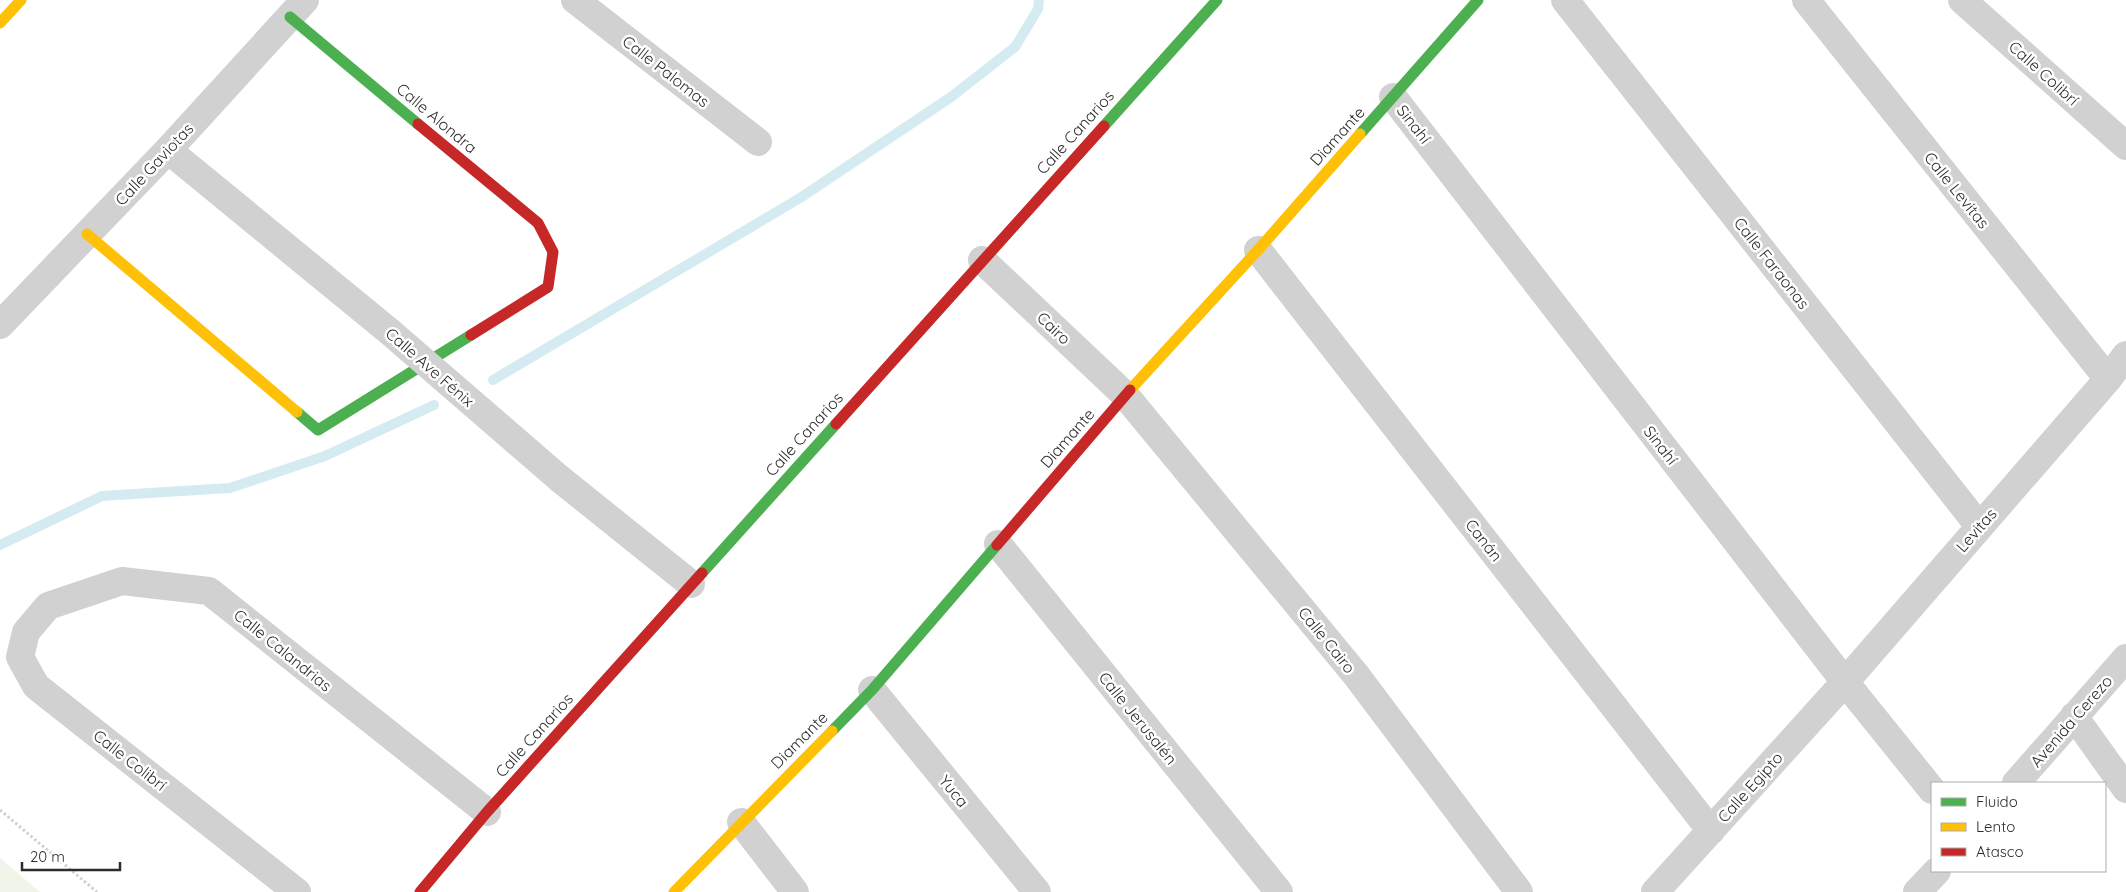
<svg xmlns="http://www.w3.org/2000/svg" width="2126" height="892" font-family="Quicksand,sans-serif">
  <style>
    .green { fill: #f1f4e9 }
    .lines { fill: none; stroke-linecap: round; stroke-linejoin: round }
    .stream { stroke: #d4ebf2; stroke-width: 10 }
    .path { stroke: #d1d1d1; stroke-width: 3; stroke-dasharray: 2.5 2.5; stroke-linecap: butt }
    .street { stroke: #d1d1d1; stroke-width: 28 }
    .fast { stroke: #4caf50; stroke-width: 11 }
    .slow { stroke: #ffc107; stroke-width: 11 }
    .jam { stroke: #c62828; stroke-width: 11 }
    .street-bridge { stroke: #d1d1d1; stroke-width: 28 }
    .labels { text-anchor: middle; stroke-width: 5; stroke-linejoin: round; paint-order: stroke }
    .street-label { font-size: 16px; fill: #2c2c2c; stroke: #fff }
  </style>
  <rect width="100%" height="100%" fill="#fff"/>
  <!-- green -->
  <path class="green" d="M0 858 40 892H0Z"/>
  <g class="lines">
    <!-- stream -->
    <path class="stream" d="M493 380 800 198 951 97 1015 47 1038 9 1039 0
      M0 545 102 496 230 488 325 456 434 405"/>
    <!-- path -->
    <path class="path" d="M0 810 97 892"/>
    <!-- street -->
    <path class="street" d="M575 0 758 142
      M1565 0 1979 526
      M1806 0 2108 379
      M1962 0 2126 146
      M1393 97 1845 682 1932 790
      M168 150 390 332
      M1258 250 1711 831
      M982 260 1125 395 1356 675 1519 892
      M0 325 168 150 305 0
      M560 479 691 584
      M998 544 1279 892
      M872 690 1037 892
      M2074 716 2126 789
      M2016 783 2126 658
      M741 822 795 892
      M297 892 36 686 20 657 26 632 48 606 122 581 209 591 487 812
      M1655 892 1845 682 2108 379 2126 355
      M1917 892 1937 871"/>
    <!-- fast -->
    <path class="fast" d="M290 17 418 124
      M1104 126 1217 0
      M1360 134 1478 0
      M297 412 318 430 471 335
      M702 573 836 424
      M832 731 872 690 997 545"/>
    <!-- slow -->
    <path class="slow" d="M0 23 21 0
      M87 234 297 412
      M1130 390 1258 250 1360 134
      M674 892 832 731"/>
    <!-- jam -->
    <path class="jam" d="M418 124 538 223 553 252 548 287 471 335
      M836 424 1104 126
      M997 545 1130 390
      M420 892 487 812 702 573"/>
    <!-- street-bridge -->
    <path class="street-bridge" d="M390 332 560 479"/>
  </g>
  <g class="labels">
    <!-- street labels -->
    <g class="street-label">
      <text transform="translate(666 71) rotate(38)" y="6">Calle Palomas</text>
      <text transform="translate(2044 73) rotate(42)" y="6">Calle Colibrí</text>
      <text transform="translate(437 118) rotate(40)" y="6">Calle Alondra</text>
      <text transform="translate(1414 124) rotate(52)" y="6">Sinahí</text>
      <text transform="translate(1075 132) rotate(-48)" y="6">Calle Canarios</text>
      <text transform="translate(1337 136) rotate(-48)" y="6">Diamante</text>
      <text transform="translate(154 164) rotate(-47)" y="6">Calle Gaviotas</text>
      <text transform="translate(1957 190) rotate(51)" y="6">Calle Levitas</text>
      <text transform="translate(1772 263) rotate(52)" y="6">Calle Faraonas</text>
      <text transform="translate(1054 328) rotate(43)" y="6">Cairo</text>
      <text transform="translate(430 367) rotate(41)" y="6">Calle Ave Fénix</text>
      <text transform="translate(804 434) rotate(-48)" y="6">Calle Canarios</text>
      <text transform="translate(1067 438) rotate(-49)" y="6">Diamante</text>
      <text transform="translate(1661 445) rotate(52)" y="6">Sinahí</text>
      <text transform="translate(1976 530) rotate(-49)" y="6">Levitas</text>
      <text transform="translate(1484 540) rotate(52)" y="6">Canán</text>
      <text transform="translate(1327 640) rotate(51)" y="6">Calle Cairo</text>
      <text transform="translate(283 650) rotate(39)" y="6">Calle Calandrias</text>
      <text transform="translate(1138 718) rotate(51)" y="6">Calle Jerusalén</text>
      <text transform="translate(2071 721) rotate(-49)" y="6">Avenida Cerezo</text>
      <text transform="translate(534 735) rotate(-48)" y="6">Calle Canarios</text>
      <text transform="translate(799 740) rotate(-45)" y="6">Diamante</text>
      <text transform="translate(130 760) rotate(38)" y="6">Calle Colibrí</text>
      <text transform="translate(1750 787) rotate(-48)" y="6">Calle Egipto</text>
      <text transform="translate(954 791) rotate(51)" y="6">Yuca</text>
    </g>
  </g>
  <!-- legend -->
  <rect x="1931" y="782" width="175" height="90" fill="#ffffff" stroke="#ababab"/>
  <rect x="1941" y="798" width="25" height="8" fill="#4caf50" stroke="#ababab"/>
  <text x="1976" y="807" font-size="15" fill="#2c2c2c">Fluido</text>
  <rect x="1941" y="823" width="25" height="8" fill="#ffc107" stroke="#ababab"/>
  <text x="1976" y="832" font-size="15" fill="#2c2c2c">Lento</text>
  <rect x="1941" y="848" width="25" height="8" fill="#c62828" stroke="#ababab"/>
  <text x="1976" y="857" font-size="15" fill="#2c2c2c">Atasco</text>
  <!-- scale -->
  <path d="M22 862v8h98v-8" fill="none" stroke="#2c2c2c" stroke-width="2.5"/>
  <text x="30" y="862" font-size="15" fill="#2c2c2c" stroke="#ffffff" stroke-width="4" paint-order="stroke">20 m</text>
</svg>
